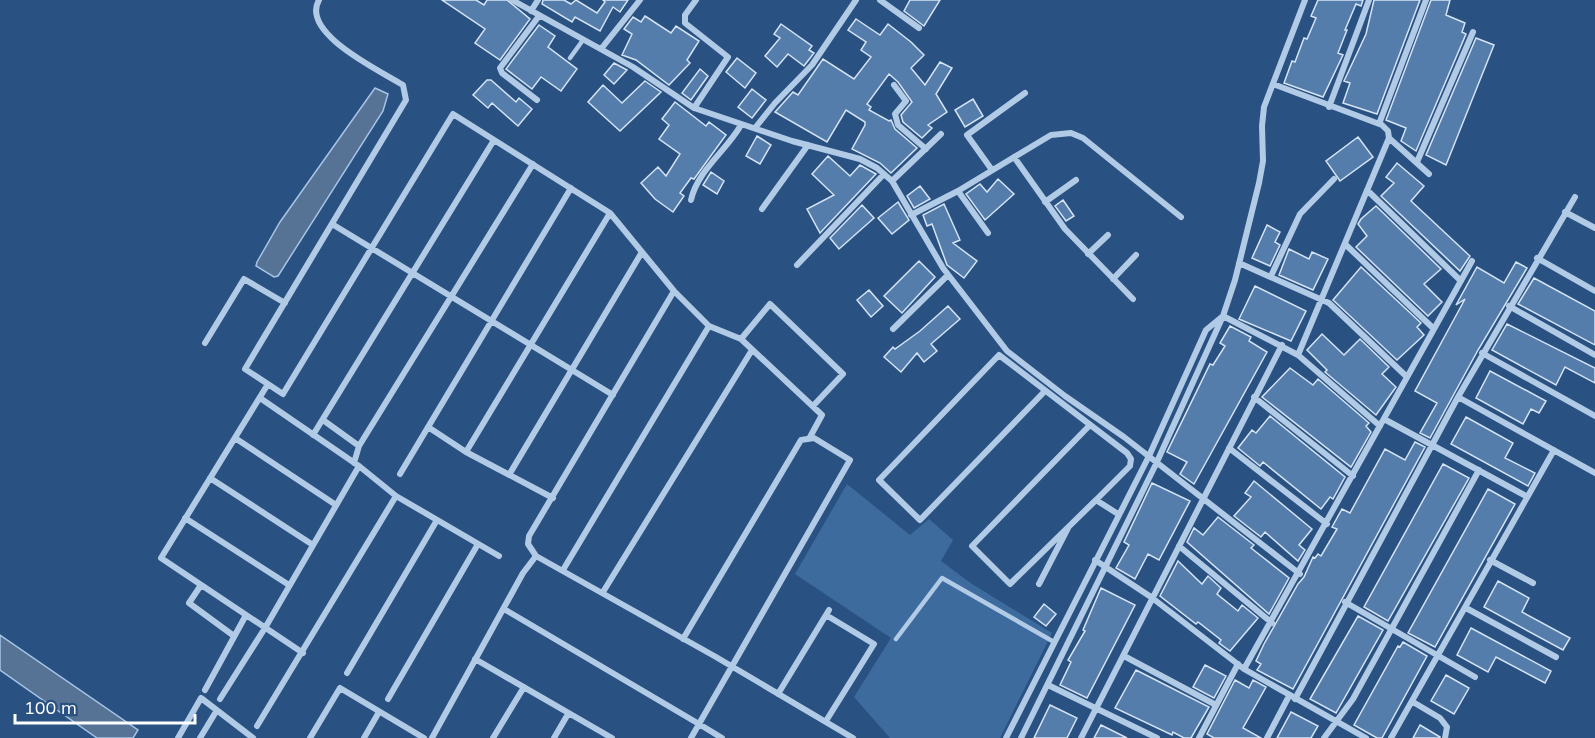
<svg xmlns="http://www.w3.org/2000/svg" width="1595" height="738" font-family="Mulish,sans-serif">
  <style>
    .green { fill: #3e6b9e }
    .water { fill: #567294; stroke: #a6c5e6; stroke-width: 1.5 }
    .building { fill: #557dab; stroke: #d4e3f5; stroke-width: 1.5 }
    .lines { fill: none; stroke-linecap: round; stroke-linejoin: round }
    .lane { stroke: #b1cae6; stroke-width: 4.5 }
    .street { stroke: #b1cae6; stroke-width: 6 }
  </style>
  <rect width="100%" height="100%" fill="#295181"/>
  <!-- green -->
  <path class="green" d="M847 484 910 535 929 519 953 540 941 561 972 584 1052 633 1000 738H890L854 697 891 638 795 574Z"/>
  <!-- water -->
  <path class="water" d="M375 88 388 94 383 111 278 276 274 277 256 266 257 262 280 222Z
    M0 635 138 730 133 738H97L0 670Z"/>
  <!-- building -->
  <path class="building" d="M442 0H476L484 5 487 0H507L530 19 500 60 475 43 485 29Z
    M543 0H564L571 4 576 0 597 13 605 2 603 0H628L620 12 613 7 600 31 575 17 572 22 542 4Z
    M910 0H940L924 26 904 11Z
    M1318 0H1363L1361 6 1356 4 1345 30H1347L1338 53 1343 55 1323 97 1284 83 1292 61 1295 62 1304 38 1307 39 1316 18 1311 16Z
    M1374 0H1420L1377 114 1343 103 1350 83 1344 81 1366 34Z
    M1431 0H1450L1446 15 1465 23 1462 32 1466 34 1416 151 1401 141 1406 128 1386 120Z
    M645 16 671 33 676 26 699 41 687 60 690 63 669 85 636 60 622 55 632 34 624 29 633 17 641 22Z
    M856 19 880 35 888 24 911 42 924 55 911 68 925 85 940 62 952 68 936 94 947 112 928 125 932 128 922 138 903 122 901 115 912 102 898 82 889 74 867 104 871 107 869 110 889 121 891 120 895 129 917 148 891 173 880 163 852 149 865 125V122L846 110 827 142 775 112 793 92 798 95 823 59 854 79 871 57 861 50 866 42 848 30Z
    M781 24 812 46 809 50 814 53 804 66 788 54 777 67 765 56 780 38 774 34Z
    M539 25 555 36 548 47 577 69 561 91 541 77 532 89 506 69Z
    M1476 38 1494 45 1446 165 1426 155Z
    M737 58 756 73 745 88 726 72Z
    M614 63 627 70 614 84 604 75Z
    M700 69 708 76 691 100 682 93Z
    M487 80H491L516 102 519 98 532 109 518 126 492 103 488 108 473 95Z
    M645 81 661 92 620 131 588 102 603 85 622 103Z
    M752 89 766 100 752 118 738 107Z
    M973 99 983 116 965 127 955 110Z
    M675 102 706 126 709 122 726 135 694 179 691 178 680 193 684 196 673 212 655 199 641 183 658 167 666 176 680 154 659 139 669 125 662 119Z
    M757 136 771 145 760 164 746 156Z
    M1358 137 1373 157 1340 181 1326 161Z
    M828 156 850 176 860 165 876 174 820 233 807 209 834 195 812 174Z
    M1397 163 1424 186 1411 201 1470 256 1460 271 1381 196 1394 183 1386 177Z
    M711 172 724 181 717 194 703 185Z
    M998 179 1014 194 985 220 966 194 980 184 987 192Z
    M920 186 930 199 914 208 907 196Z
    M1063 200 1074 216 1066 221 1055 206Z
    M898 202 909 220 892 234 878 218Z
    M944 204 960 240 953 243 977 261 964 278 947 265 932 224 927 226 923 215Z
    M862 205 874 218 839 249 830 238Z
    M1376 206 1441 269 1424 284 1442 302 1428 316 1356 247 1367 236 1358 224 1361 219Z
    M1267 225 1280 232 1275 242 1280 245 1270 266 1252 258Z
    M1289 249 1309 259 1312 252 1328 259 1313 290 1279 275Z
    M919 261 935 277 902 313 884 296Z
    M1516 262 1527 268 1478 350 1430 438 1420 433 1437 403 1415 391 1465 299 1456 305 1477 267 1504 283Z
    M1361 267 1421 323 1417 327 1424 335 1397 360 1333 300Z
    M1534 278 1595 311V345L1518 304Z
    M1255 286 1306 311 1291 341 1239 319Z
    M869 290 883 306 871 317 857 300Z
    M948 306 960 319 931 344 937 351 924 362 917 353 901 372 884 357 893 347 895 349 920 331Z
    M1507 324 1595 368V383L1565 367 1556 385 1492 350Z
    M1230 326 1251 337 1249 341 1267 352 1194 484 1180 474 1187 462 1167 452 1210 364 1213 365 1225 346 1220 343Z
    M1322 334 1344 355 1360 339 1389 367 1382 374 1396 387 1376 415 1325 372 1327 370 1307 350Z
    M1290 368 1313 385 1318 379 1369 423 1366 426 1371 432 1351 467 1262 397Z
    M1490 371 1546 401 1539 413 1531 409 1523 424 1476 398Z
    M1270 416 1345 477 1333 499 1330 497 1321 509 1263 462 1260 466 1238 448 1252 430 1256 433Z
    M1466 417 1513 443 1505 458 1535 473 1528 486 1451 444Z
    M1415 442 1425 447 1293 689 1257 670 1261 664 1256 661 1264 644 1298 584 1304 577 1313 557 1315 558 1318 554 1321 556 1337 529 1332 527 1342 509 1350 513 1385 449 1405 460Z
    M1443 464 1469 478 1388 621 1364 607Z
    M1254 481 1312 529 1299 545 1305 550 1298 561 1265 532 1261 537 1234 516 1251 497 1245 493Z
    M1152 483 1190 501 1159 560 1148 554 1135 579 1116 568 1129 545 1124 542Z
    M1488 489 1515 504 1435 647 1433 646 1408 633Z
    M1218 517 1254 545 1251 548 1289 578 1269 614 1187 542 1194 528 1203 535Z
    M1178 561 1202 584 1208 576 1221 588 1217 594 1238 611 1242 605 1258 618 1230 651 1219 643 1221 640 1198 622 1196 624 1160 596Z
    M1498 581 1529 598 1522 612 1570 638 1563 650 1484 607Z
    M1101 588 1135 605 1087 698 1060 685 1071 662 1068 660 1085 631 1083 630Z
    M1044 604 1056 614 1046 626 1034 617Z
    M1358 616 1383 630 1336 713 1310 699Z
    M1471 628 1551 671 1545 683 1496 657 1488 672 1457 655Z
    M1403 642 1427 656 1382 738H1377L1354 725 1398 646 1400 647Z
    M1205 665 1226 676 1214 698 1193 687Z
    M1136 670 1209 707 1191 738H1184L1173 732 1172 735 1115 708Z
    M1446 675 1469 688 1454 714 1431 701Z
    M1235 680 1249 688 1253 680 1266 687 1243 728 1261 738H1214L1207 734Z
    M1050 705 1077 718 1067 738H1034Z
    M1291 712 1318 726 1311 738H1277Z
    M1101 725 1127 738H1094Z
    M1420 725 1440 737V738H1413Z"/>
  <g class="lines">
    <!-- lane -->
    <path class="lane" d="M570 58 583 40
      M896 639 942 578 1054 642"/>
    <!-- street -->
    <path class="street" d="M319 0C300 33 379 70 403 85L406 100 245 369 283 394 453 114 610 213 674 291 709 326 741 339 822 415 810 437
      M512 0 633 67 694 108 792 141 860 159 877 168 892 181 943 268 1007 351 1065 396 1124 437 1300 574
      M880 0 919 28
      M531 11 538 0
      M601 49 640 0
      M1273 84 1382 125 1388 131 1389 138 1298 355
      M894 85 906 101 895 114 898 125 926 149
      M537 100 502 73 500 68 539 16
      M1329 107 1369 0
      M694 108 728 57 685 23V15L696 0
      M1379 124 1426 0
      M755 128 775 103 812 65 856 0
      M1389 138 1429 174
      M1014 157 1065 229 1133 299
      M1417 162 1473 32
      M992 170 967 135 1025 93
      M892 181 941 134
      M1367 190 1461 281
      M958 191 1051 135 1071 133 1083 138 1181 217
      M691 200C697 171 727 150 741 125
      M1045 202 1076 180
      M762 209 808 145
      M1565 212 1595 228
      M911 215 958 191 988 233
      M332 224 613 395
      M1345 244 1434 329
      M1088 254 1108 235
      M1537 258 1595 291
      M1239 263 1329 303 1407 377
      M797 265 884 174
      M1271 276 1300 214 1334 179
      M1113 279 1136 255
      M674 291 529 536 528 544 536 556 716 657 853 738
      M1509 306 1595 355
      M893 329 948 275
      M741 339 770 304 843 374 813 406
      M205 343 244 279 285 303
      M1482 353 1595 416
      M268 384 161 558 303 653
      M1045 391 920 520 879 480 999 355 1127 453 1131 459 1130 466 1096 500 1118 514
      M1254 397 1353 476
      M1458 397 1595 473
      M260 398 359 466 396 496 499 556
      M1384 419 1526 496
      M323 420 359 446 354 463
      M1090 425 972 546 1010 584 1096 500
      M428 427 466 452 553 498
      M313 435 494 140
      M235 438 336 505
      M359 446 533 164
      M1229 448 1327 524
      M466 452 610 213
      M400 474 571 188
      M509 475 642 252
      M210 478 313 545
      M185 518 289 585
      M1179 546 1272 623
      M1095 560 1151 597 1244 669 1366 738
      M1490 560 1533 583
      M563 570 709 326
      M1039 584 1068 528
      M201 585 189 603 234 636
      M603 592 752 350
      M1345 602 1475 677
      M1466 608 1556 657
      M504 609 699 724 850 460 814 438 801 440 683 639
      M1124 656 1216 705
      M475 659 612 738
      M1244 669 1472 261
      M347 673 437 520
      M1048 685 1157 738
      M205 690 246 615
      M778 694 829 610
      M220 699 265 628 359 466
      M388 699 478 544
      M1295 699 1458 397 1575 197
      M1413 702 1440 718 1447 727 1445 738
      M826 721 874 644 826 615
      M257 726 396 496
      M178 738 201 698 253 738
      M200 738 217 710
      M310 738 340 688 424 738
      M364 738 379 712
      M432 738 523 573 536 556
      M493 738 524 687
      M554 738 568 714
      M691 738 699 724 722 738
      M1006 738 1149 456 1206 330 1223 316 1298 355 1380 426
      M1021 738 1156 464 1223 316 1235 280 1259 183 1263 161 1262 126 1264 107 1305 0
      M1081 738 1282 345
      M1199 738 1238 664
      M1267 738 1289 696
      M1324 738 1353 699 1479 470
      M1391 738 1554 450"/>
  </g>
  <!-- scale -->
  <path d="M15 714v9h180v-9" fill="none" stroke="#ffffff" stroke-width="3"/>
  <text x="24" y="714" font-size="18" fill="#ffffff" stroke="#295181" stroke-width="4.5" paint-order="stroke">100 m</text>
</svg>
